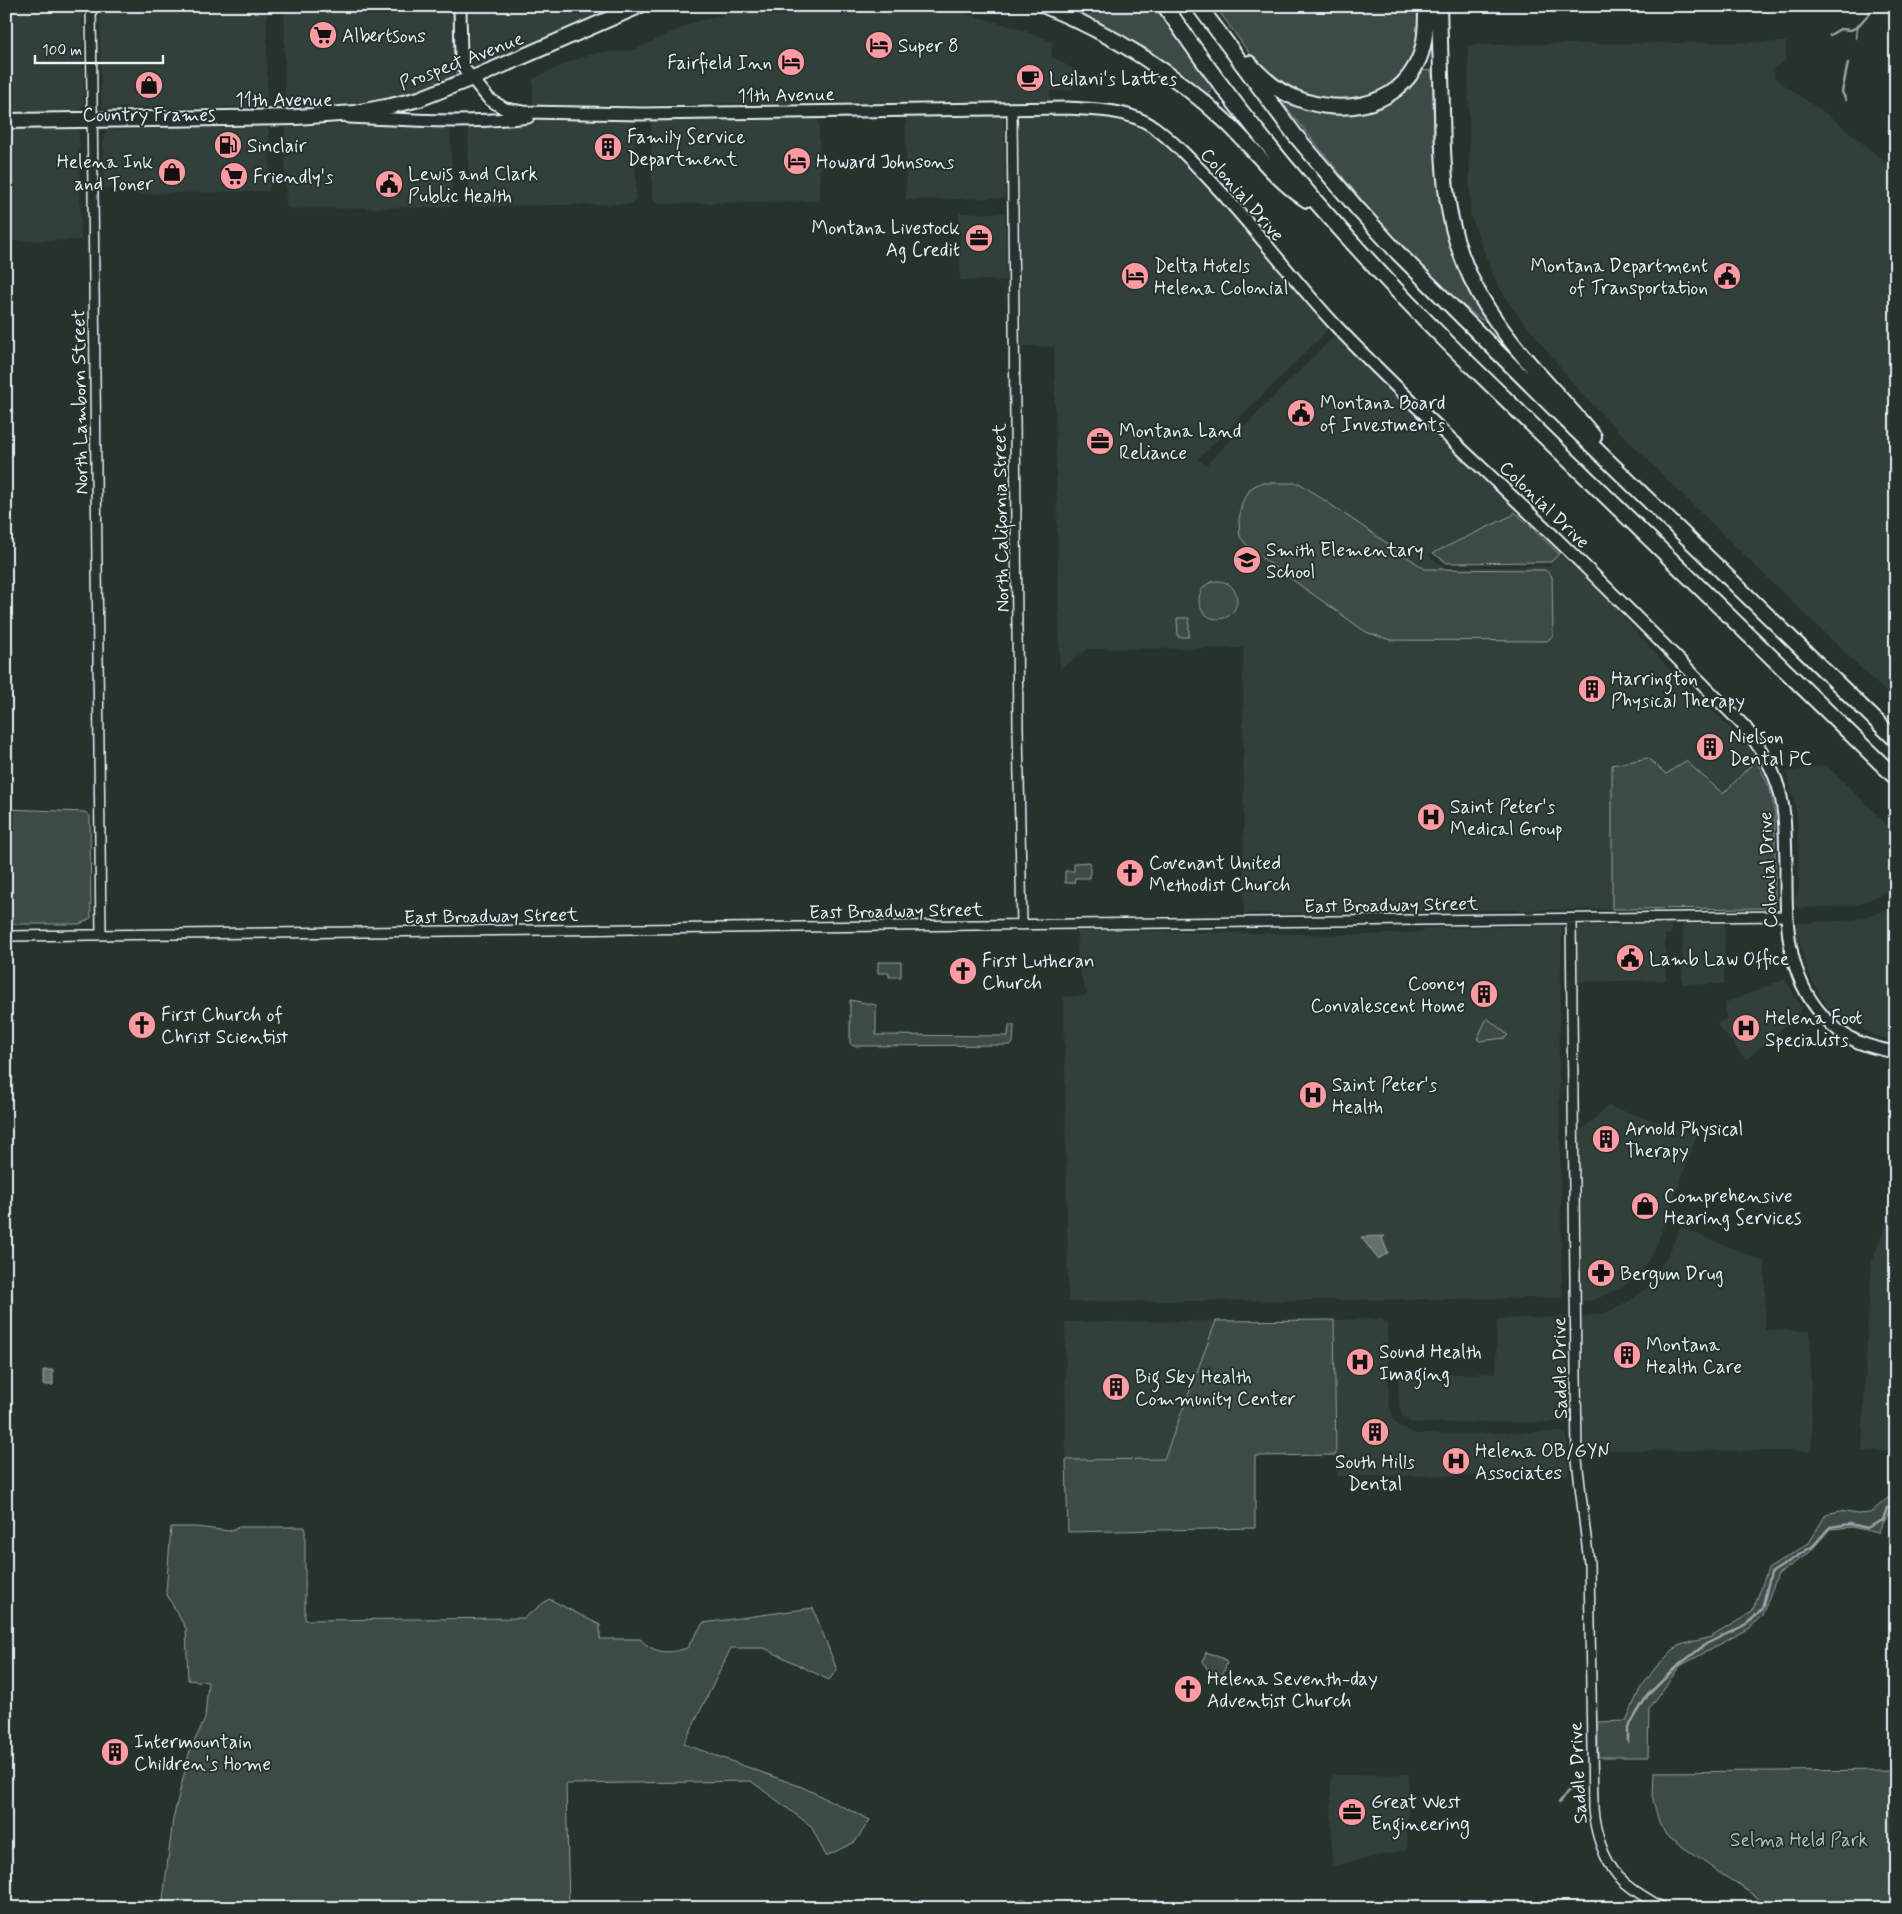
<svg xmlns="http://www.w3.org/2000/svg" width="1902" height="1914" font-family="Mynerve,sans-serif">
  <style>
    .built { fill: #333f3a }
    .green { fill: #3e4b47; stroke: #939ea0 }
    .water { fill: #636f6d; stroke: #98a3a5 }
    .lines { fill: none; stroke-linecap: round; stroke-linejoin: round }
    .stream { stroke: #98a3a5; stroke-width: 2.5 }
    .minor-casing { stroke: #e8f1f8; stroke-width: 12 }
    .major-casing { stroke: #e8f1f8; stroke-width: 15 }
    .highway-casing { stroke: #e8f1f8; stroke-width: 18 }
    .minor { stroke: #26332d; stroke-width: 9 }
    .major { stroke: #26332d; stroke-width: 11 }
    .highway { stroke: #26332d; stroke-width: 14 }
    .labels { text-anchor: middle; stroke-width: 4; stroke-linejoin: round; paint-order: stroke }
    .poi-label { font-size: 19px; fill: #e8f1f8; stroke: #26332d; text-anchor: start }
    .street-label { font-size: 19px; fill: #e8f1f8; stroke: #26332d }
    .park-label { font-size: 19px; fill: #b5bfc3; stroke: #26332d }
  </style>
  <rect width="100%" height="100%" fill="#26332d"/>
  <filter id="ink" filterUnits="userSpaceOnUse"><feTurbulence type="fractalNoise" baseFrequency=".02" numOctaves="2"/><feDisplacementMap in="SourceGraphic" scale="10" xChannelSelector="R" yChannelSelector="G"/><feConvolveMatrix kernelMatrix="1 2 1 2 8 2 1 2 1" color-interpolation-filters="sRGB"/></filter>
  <g filter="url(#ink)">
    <!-- built -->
    <path class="built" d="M6 6H82L84 105 81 109 76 111 6 112Z
      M100 6H267V106L265 107 104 108 101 101Z
      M284 6H453V53L458 75 427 88 376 101 292 108 285 103Z
      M469 6H619L620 8 485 66H476L473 64 470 50Z
      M756 6H930L958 11 1023 30 1053 42 1051 56 1078 72 1073 90 1050 91V100L533 106V79L571 61 597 53 634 50 692 23Z
      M1786 42V60L1774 68V78L1832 118 1896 171V702L1704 516 1580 392 1508 302 1493 275 1470 214 1468 45Z
      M997 115 1004 120 1005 193 1004 198 906 200V116Z
      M1032 115H1092L1113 118 1133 123 1149 133 1166 146 1224 207 1328 328 1322 336 1198 459 1206 465 1335 335 1516 511 1513 515 1428 555 1446 568 1544 566 1551 567 1550 564 1559 554 1585 576 1613 605 1671 671 1742 739 1749 748 1756 760 1723 794 1686 761 1666 774 1612 765V909L1244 914 1243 648 1088 649 1060 669 1054 347 1022 346 1019 120 1021 117Z
      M813 117 818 119 819 126 820 196 815 201 657 204 652 198 651 120 655 119Z
      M548 120 633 121 635 126 636 197 633 204 472 206 469 204 468 126Z
      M367 124 450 126 453 202 452 205 445 207 290 209 286 207 285 127Z
      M266 127 269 130 270 191 136 194V187L104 188 103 136 108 130Z
      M6 130H77L79 131 81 240 6 241Z
      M959 213H1005L1006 280H960Z
      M1826 765 1896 833V887L1878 896 1859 904 1832 907 1798 908 1795 904 1794 899 1799 889 1798 828 1795 804 1786 772Z
      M1887 910 1896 924V1041L1874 1035 1840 1017 1827 1006 1816 989 1806 967 1799 940 1794 929 1796 924 1800 923 1853 920Z
      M1671 924V934L1665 935 1666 980 1577 982 1578 926Z
      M1683 924H1725L1724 984H1682Z
      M1560 926 1562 929 1559 1048 1562 1298 1068 1302 1064 997 1087 995 1078 965 1077 930 1368 935 1424 932 1423 928Z
      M1785 979 1802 1009 1800 1013 1746 1060 1717 1024 1726 1019 1725 1003Z
      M1608 1106 1697 1135 1654 1252 1643 1269 1624 1286 1594 1300 1584 1301 1581 1298 1580 1132Z
      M1896 1196V1450L1862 1451 1867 1333 1872 1262Z
      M1680 1227 1765 1262V1330L1810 1331 1812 1451 1584 1450 1582 1319 1583 1317 1608 1312 1629 1301 1649 1286 1669 1253Z
      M1564 1317 1566 1320 1567 1415 1565 1422 1419 1423 1410 1422 1402 1415 1399 1405 1398 1375 1496 1373 1497 1319Z
      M1382 1319 1387 1323 1389 1404 1394 1421 1400 1427 1417 1434 1563 1432 1567 1436 1568 1475 1337 1476 1334 1320Z
      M1216 1321 1164 1459 1066 1460 1065 1322Z
      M1409 1774 1407 1850 1332 1866 1331 1777 1334 1775Z"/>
    <!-- green -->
    <path class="green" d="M1066 6H1154L1214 89 1205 94 1148 49Z
      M1215 6H1418L1419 20 1414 57 1401 76 1385 92 1348 102 1319 99 1293 91 1261 69Z
      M1418 70 1432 71C1434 108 1433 148 1438 186 1445 229 1467 283 1488 322L1480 319 1429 277 1368 208 1282 102 1285 99 1347 112Z
      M1260 483H1299L1425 569 1545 570 1552 576 1553 636 1547 641 1390 640 1366 632 1252 551 1240 537 1239 520 1242 503 1251 488Z
      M1515 512 1559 554 1551 562 1447 563 1433 553 1513 515Z
      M1199 600a19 19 0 1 1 38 0a19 19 0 1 1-38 0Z
      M1177 618H1189V637H1178Z
      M1648 758 1666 774 1686 761 1723 794 1756 760 1770 788 1775 813V908L1612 909V765Z
      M6 809 85 812 90 816 91 918 80 924H6Z
      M1090 862V878H1075L1074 883H1065V871H1074V863Z
      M878 962H901V977H889V973H878Z
      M850 1000 876 1005V1035L1008 1036 1009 1025H1014L1013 1043 1011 1045 853 1046 850 1043Z
      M1487 1018 1508 1035 1505 1038 1480 1041 1477 1039Z
      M1334 1320 1336 1455 1255 1456V1528L1068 1532 1066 1460 1164 1459 1216 1321Z
      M1889 1497H1896V1508L1891 1509 1878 1533 1852 1527 1830 1529 1809 1553 1778 1574 1762 1615 1750 1628 1680 1666 1649 1709 1648 1757H1598V1722L1626 1721 1640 1689 1656 1667 1677 1646 1711 1637 1752 1612 1768 1569 1809 1543 1826 1514 1840 1511 1857 1514 1870 1513Z
      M171 1527H196L229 1531 239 1527H305V1620L524 1618 549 1599 600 1625V1639H640C655 1654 668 1654 687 1648L703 1623 813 1608 837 1670 829 1680 764 1648H731L684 1744 802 1787 870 1820 855 1842 826 1856 811 1826 751 1781 566 1784 569 1908H162L173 1819 190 1750 205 1719 208 1682 188 1680 186 1629 166 1593Z
      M1206 1652 1224 1659 1227 1663 1222 1677 1209 1672 1203 1661Z
      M1896 1770V1908H1773L1714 1869 1666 1835 1659 1822 1653 1800 1654 1772Z
      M1020 1899H1025L1029 1902V1908H1009Z"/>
    <!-- water -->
    <path class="water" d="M1385 1236 1382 1238 1388 1253 1378 1259 1361 1237Z
      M43 1370H53V1385H43Z"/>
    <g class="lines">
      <!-- stream -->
      <path class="stream" d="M1830 35 1840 29 1851 30 1857 27 1876 6
        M1856 38 1857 27
        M1846 100 1842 92 1848 63
        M1628 1742V1728L1647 1696 1675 1668 1706 1644 1749 1623 1762 1608 1771 1573 1813 1546 1830 1527 1850 1524 1867 1528 1883 1520 1887 1508 1896 1507
        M1559 1803 1573 1784"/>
      <defs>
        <path id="minor" d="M91 6 101 935
          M1012 110 1018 728 1022 925
          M1571 919 1577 1460 1589 1563 1593 1809C1595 1831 1603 1859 1618 1876 1631 1890 1647 1898 1663 1908
          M6 936 1786 916"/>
        <path id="major" d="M460 6 461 58 465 70 489 99 505 109 523 112 643 114 1068 108C1098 110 1128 109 1154 127 1174 142 1191 160 1208 178 1254 226 1292 279 1337 327 1410 404 1490 474 1566 548 1627 607 1686 667 1745 727 1757 744 1770 762 1777 783 1786 808 1785 836 1786 862 1786 916 1784 973 1823 1016 1833 1027 1842 1035 1856 1041 1868 1047 1883 1049 1896 1053
          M349 117C407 120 471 124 528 117"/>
        <path id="highway" d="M1045 6C1112 34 1172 71 1225 121 1252 146 1275 180 1307 200
          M1165 6C1247 129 1345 240 1449 344L1896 778
          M1199 6 1295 135 1356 207 1398 253 1576 430 1896 740
          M1439 6C1440 40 1441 75 1442 109 1443 184 1446 243 1488 309 1518 356 1559 394 1594 437
          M1249 63C1260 75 1272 87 1287 94 1333 117 1397 111 1419 59 1426 42 1426 24 1426 6
          M6 121 296 117 354 113 391 106 419 99 485 73 639 6"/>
      </defs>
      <!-- minor casing -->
      <use href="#minor" class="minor-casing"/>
      <!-- major casing -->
      <use href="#major" class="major-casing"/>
      <!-- highway casing -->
      <use href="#highway" class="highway-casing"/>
      <!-- minor -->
      <use href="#minor" class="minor"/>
      <!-- major -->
      <use href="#major" class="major"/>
      <!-- highway -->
      <use href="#highway" class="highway"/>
    </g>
  </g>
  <!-- icons -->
  <defs>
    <symbol id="supermarket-disc" viewBox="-11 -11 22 22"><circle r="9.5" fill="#ff9aa2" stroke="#26332d"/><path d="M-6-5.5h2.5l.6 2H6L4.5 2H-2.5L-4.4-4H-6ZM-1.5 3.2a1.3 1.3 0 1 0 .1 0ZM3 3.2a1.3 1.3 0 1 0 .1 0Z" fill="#111"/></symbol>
    <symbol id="hotel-disc" viewBox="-11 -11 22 22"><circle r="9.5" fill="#ff9aa2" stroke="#26332d"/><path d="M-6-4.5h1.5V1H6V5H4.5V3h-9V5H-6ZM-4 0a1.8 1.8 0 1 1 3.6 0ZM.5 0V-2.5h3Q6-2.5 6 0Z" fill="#111"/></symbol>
    <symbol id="cafe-disc" viewBox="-11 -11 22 22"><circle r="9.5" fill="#ff9aa2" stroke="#26332d"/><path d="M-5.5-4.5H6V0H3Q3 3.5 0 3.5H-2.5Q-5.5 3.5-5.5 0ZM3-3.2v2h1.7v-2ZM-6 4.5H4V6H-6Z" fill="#111"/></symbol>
    <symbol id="shop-disc" viewBox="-11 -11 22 22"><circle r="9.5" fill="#ff9aa2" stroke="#26332d"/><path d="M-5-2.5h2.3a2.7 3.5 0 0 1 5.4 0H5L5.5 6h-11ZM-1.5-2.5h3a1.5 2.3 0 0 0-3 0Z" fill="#111"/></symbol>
    <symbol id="fuel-disc" viewBox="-11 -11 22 22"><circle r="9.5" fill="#ff9aa2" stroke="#26332d"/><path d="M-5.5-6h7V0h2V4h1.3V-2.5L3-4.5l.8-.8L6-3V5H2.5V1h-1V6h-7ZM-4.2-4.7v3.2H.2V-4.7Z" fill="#111"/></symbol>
    <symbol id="building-disc" viewBox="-11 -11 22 22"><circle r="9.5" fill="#ff9aa2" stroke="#26332d"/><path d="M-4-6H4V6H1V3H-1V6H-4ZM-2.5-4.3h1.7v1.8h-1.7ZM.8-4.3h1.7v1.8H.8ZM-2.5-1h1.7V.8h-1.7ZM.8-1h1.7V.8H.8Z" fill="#111"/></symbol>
    <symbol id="civic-disc" viewBox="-11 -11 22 22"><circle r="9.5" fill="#ff9aa2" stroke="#26332d"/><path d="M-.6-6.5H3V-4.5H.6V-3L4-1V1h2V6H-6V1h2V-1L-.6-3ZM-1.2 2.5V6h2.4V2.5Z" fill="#111"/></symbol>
    <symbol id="office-disc" viewBox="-11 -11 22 22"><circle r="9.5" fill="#ff9aa2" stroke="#26332d"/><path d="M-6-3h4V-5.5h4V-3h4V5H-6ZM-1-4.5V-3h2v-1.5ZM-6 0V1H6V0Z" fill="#111"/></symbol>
    <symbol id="school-disc" viewBox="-11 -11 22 22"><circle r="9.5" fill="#ff9aa2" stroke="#26332d"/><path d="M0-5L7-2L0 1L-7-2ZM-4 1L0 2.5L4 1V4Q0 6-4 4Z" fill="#111"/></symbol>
    <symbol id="hospital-disc" viewBox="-11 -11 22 22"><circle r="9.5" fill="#ff9aa2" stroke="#26332d"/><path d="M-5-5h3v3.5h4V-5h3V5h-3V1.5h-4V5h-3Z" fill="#111"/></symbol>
    <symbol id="church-disc" viewBox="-11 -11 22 22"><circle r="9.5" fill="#ff9aa2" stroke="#26332d"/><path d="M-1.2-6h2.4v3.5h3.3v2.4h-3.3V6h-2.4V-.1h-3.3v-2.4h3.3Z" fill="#111"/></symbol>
    <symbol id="pharmacy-disc" viewBox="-11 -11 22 22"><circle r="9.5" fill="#ff9aa2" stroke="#26332d"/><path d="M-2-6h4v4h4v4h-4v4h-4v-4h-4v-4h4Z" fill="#111"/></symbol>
  </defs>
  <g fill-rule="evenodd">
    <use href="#supermarket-disc" x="307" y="19" width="32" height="32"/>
    <use href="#hotel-disc" x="863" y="29" width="32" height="32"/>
    <use href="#hotel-disc" x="775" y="46" width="32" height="32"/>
    <use href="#cafe-disc" x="1014" y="62" width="32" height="32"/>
    <use href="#shop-disc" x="133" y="69" width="32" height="32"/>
    <use href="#fuel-disc" x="212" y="129" width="32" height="32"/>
    <use href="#building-disc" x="592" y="131" width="32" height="32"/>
    <use href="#hotel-disc" x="781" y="145" width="32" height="32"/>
    <use href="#shop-disc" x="156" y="156" width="32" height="32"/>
    <use href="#supermarket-disc" x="218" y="160" width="32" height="32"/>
    <use href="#civic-disc" x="373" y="168" width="32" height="32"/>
    <use href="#office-disc" x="963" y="222" width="32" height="32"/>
    <use href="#hotel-disc" x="1119" y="260" width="32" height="32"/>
    <use href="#civic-disc" x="1711" y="260" width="32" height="32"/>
    <use href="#civic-disc" x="1285" y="397" width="32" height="32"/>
    <use href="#office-disc" x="1084" y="425" width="32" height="32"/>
    <use href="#school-disc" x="1231" y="544" width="32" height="32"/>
    <use href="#building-disc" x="1576" y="673" width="32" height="32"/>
    <use href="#building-disc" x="1694" y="731" width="32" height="32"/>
    <use href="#hospital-disc" x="1415" y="801" width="32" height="32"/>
    <use href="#church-disc" x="1114" y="857" width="32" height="32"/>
    <use href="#civic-disc" x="1614" y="942" width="32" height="32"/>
    <use href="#church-disc" x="947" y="955" width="32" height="32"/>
    <use href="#building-disc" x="1468" y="978" width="32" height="32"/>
    <use href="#church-disc" x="126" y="1009" width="32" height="32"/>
    <use href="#hospital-disc" x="1730" y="1012" width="32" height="32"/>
    <use href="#hospital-disc" x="1297" y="1079" width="32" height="32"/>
    <use href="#building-disc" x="1590" y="1123" width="32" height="32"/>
    <use href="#shop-disc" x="1629" y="1190" width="32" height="32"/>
    <use href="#pharmacy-disc" x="1585" y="1257" width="32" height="32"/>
    <use href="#building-disc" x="1611" y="1339" width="32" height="32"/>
    <use href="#hospital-disc" x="1344" y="1346" width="32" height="32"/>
    <use href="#building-disc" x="1100" y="1371" width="32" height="32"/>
    <use href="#building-disc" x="1359" y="1416" width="32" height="32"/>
    <use href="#hospital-disc" x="1440" y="1445" width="32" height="32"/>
    <use href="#church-disc" x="1172" y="1673" width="32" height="32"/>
    <use href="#building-disc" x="99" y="1736" width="32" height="32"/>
    <use href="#office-disc" x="1336" y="1796" width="32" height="32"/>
  </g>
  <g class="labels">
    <!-- poi labels -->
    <g class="poi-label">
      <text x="342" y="42">Albertsons</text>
      <text x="898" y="52">Super 8</text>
      <text x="772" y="69" text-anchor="end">Fairfield Inn</text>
      <text x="1049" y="85">Leilani's Lattes</text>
      <text x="149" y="121" text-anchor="middle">Country Frames</text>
      <text x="627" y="143">Family Service<tspan x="627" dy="22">Department</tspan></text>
      <text x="247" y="152">Sinclair</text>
      <text x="153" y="168" text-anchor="end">Helena Ink<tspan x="153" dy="22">and Toner</tspan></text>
      <text x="816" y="168">Howard Johnsons</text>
      <text x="408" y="180">Lewis and Clark<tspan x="408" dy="22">Public Health</tspan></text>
      <text x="253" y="183">Friendly's</text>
      <text x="960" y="234" text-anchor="end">Montana Livestock<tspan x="960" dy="22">Ag Credit</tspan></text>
      <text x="1154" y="272">Delta Hotels<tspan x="1154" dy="22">Helena Colonial</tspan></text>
      <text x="1708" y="272" text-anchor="end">Montana Department<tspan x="1708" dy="22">of Transportation</tspan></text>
      <text x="1320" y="409">Montana Board<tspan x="1320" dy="22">of Investments</tspan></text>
      <text x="1119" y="437">Montana Land<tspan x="1119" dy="22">Reliance</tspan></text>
      <text x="1266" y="556">Smith Elementary<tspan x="1266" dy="22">School</tspan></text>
      <text x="1611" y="685">Harrington<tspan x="1611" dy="22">Physical Therapy</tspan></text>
      <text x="1729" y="743">Nielson<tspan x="1729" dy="22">Dental PC</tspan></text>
      <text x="1450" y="813">Saint Peter's<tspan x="1450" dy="22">Medical Group</tspan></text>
      <text x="1149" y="869">Covenant United<tspan x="1149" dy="22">Methodist Church</tspan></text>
      <text x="1649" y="965">Lamb Law Office</text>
      <text x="982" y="967">First Lutheran<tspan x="982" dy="22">Church</tspan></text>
      <text x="1465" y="990" text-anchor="end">Cooney<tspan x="1465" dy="22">Convalescent Home</tspan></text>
      <text x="161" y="1021">First Church of<tspan x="161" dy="22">Christ Scientist</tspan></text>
      <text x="1765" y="1024">Helena Foot<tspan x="1765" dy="22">Specialists</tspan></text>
      <text x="1332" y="1091">Saint Peter's<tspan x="1332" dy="22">Health</tspan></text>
      <text x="1625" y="1135">Arnold Physical<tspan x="1625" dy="22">Therapy</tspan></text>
      <text x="1664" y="1202">Comprehensive<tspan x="1664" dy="22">Hearing Services</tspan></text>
      <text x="1620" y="1280">Bergum Drug</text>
      <text x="1646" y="1351">Montana<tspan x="1646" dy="22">Health Care</tspan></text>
      <text x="1379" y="1358">Sound Health<tspan x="1379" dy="22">Imaging</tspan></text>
      <text x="1135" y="1383">Big Sky Health<tspan x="1135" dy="22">Community Center</tspan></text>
      <text x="1475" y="1457">Helena OB/GYN<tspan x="1475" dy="22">Associates</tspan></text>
      <text x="1375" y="1468" text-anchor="middle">South Hills<tspan x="1375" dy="22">Dental</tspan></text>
      <text x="1207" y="1685">Helena Seventh-day<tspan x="1207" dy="22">Adventist Church</tspan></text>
      <text x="134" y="1748">Intermountain<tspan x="134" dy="22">Children's Home</tspan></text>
      <text x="1371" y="1808">Great West<tspan x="1371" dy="22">Engineering</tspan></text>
    </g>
    <!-- street labels -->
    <g class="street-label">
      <text transform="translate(461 60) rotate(-21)" y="7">Prospect Avenue</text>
      <text transform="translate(786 94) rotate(-1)" y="7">11th Avenue</text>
      <text x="284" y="106">11th Avenue</text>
      <text transform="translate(1243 194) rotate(49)" y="7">Colonial Drive</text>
      <text transform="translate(79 402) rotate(-91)" y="7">North Lamborn Street</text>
      <text transform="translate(1545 504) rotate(44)" y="7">Colonial Drive</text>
      <text transform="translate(1000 518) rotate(-91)" y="7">North California Street</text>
      <text transform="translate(1767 870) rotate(-93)" y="7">Colonial Drive</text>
      <text transform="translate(1391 904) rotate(-1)" y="7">East Broadway Street</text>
      <text transform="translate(896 910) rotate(-1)" y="7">East Broadway Street</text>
      <text transform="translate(491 915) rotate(-1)" y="7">East Broadway Street</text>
      <text transform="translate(1559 1368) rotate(-91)" y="7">Saddle Drive</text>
      <text transform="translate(1577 1773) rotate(-93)" y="7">Saddle Drive</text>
    </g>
    <!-- park labels -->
    <g class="park-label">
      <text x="1799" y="1846">Selma Held Park</text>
    </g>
  </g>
  <!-- margin -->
  <rect width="1902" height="1914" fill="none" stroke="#26332d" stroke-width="25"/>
  <rect x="12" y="12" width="1877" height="1889" fill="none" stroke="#e8f1f8" stroke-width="2" filter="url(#ink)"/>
  <!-- scale -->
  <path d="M35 55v8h128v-8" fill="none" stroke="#e8f1f8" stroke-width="2.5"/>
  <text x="42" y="55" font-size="15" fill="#e8f1f8" stroke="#26332d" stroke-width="4" paint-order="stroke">100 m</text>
</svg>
